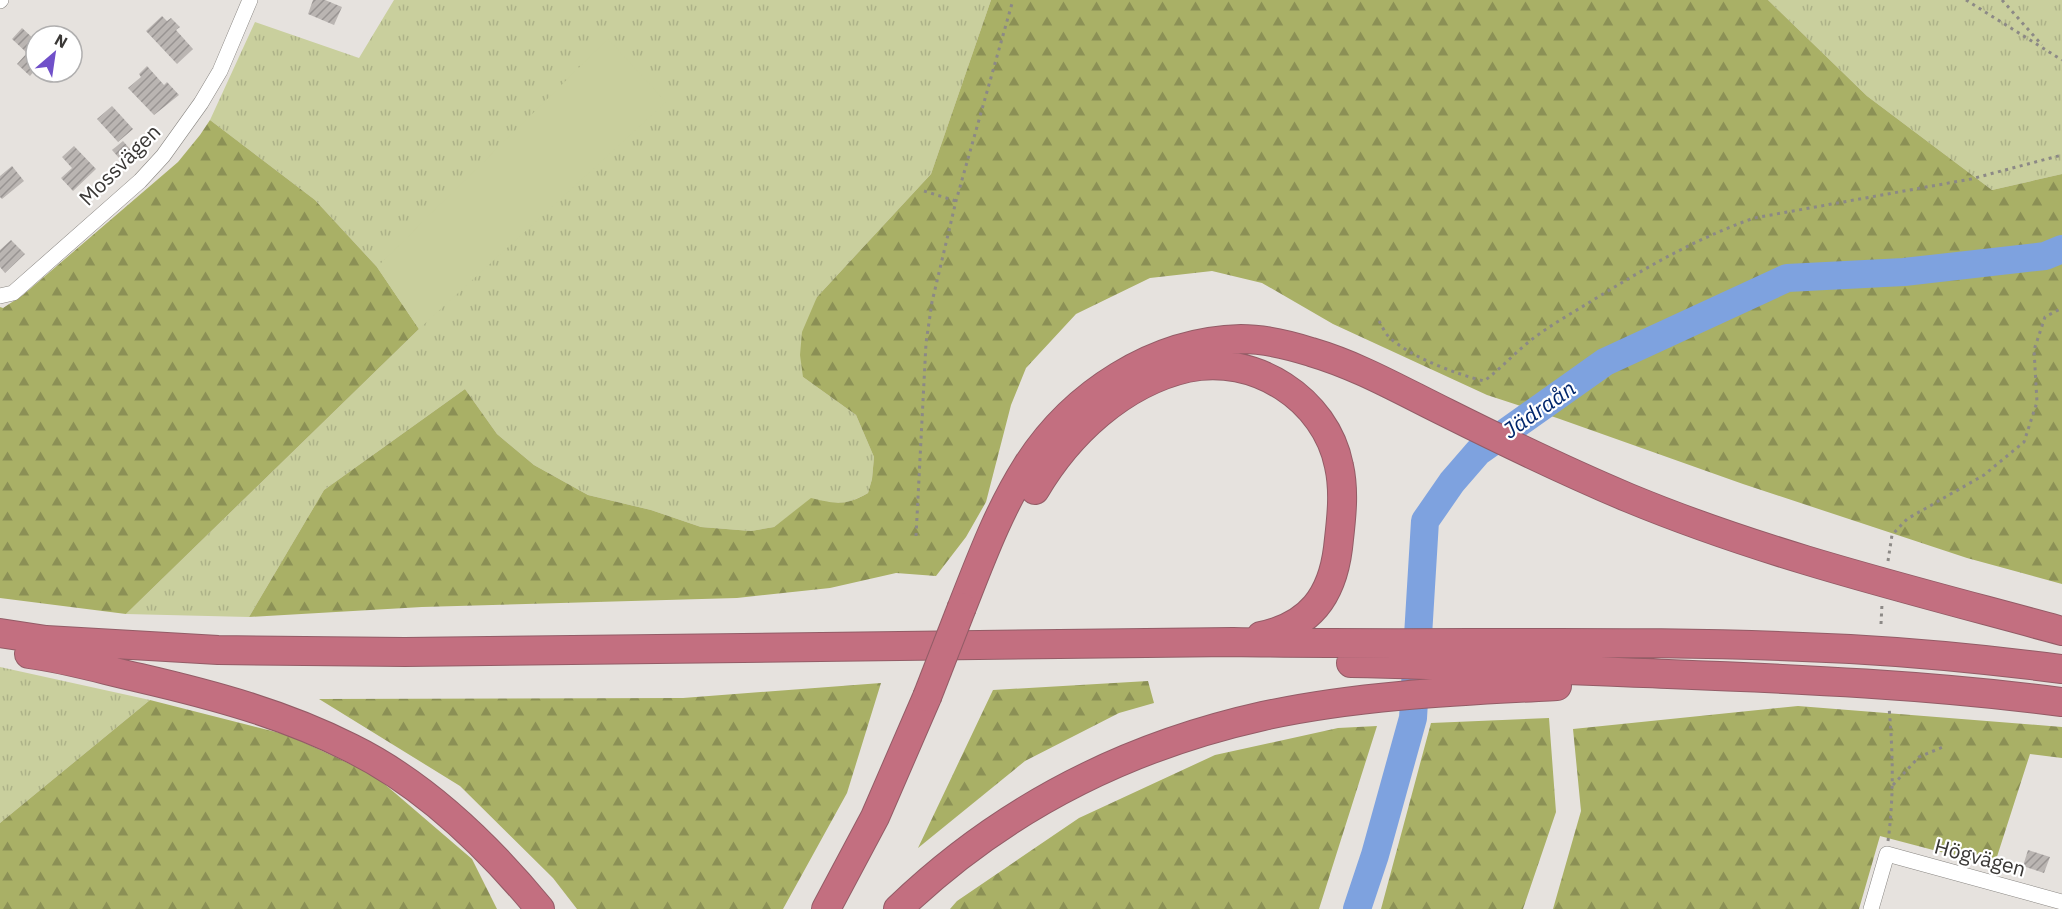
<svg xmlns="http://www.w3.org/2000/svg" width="2062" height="909" font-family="'IBM Plex Sans',sans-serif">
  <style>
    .grass { fill: url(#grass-tufts) }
    .forest { fill: url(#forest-firs) }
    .pitch { fill: #c9cf9d }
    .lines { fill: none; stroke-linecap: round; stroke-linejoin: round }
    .river { stroke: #7ea2df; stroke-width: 28 }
    .building { fill: url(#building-hatch) }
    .street-casing { stroke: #898682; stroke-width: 16 }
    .highway-casing { stroke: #935c66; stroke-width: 30 }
    .path { stroke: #8c8986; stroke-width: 3; stroke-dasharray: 3 4.5; stroke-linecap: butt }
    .street { stroke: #fff; stroke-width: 15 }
    .highway { stroke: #c36f80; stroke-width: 28 }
    .highway-bridge-casing { stroke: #935c66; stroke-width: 30; stroke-linecap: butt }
    .highway-bridge { stroke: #c36f80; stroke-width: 28 }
    .labels { text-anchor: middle; stroke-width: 4.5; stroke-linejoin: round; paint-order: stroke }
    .street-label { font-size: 21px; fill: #3a3836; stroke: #fff }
    .water-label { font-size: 22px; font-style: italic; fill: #00266c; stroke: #fff }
  </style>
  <defs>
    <pattern id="grass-tufts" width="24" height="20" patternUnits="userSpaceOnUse" patternTransform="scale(1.5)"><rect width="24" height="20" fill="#c9cf9d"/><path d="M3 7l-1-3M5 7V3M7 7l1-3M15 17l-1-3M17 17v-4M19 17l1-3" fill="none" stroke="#adb288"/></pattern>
    <pattern id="forest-firs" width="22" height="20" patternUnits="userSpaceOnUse" patternTransform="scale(1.5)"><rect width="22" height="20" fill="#a9b066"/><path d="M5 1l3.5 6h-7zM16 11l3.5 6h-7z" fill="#8b9055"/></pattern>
    <pattern id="building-hatch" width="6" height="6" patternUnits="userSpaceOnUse" patternTransform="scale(1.5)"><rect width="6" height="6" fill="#bab5b2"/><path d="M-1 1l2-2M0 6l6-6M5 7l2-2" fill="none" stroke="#989492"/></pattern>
  </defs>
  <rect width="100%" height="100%" fill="#e6e2de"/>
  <!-- grass -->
  <path class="grass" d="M394 0H991L931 174 817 297 803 377 856 415 874 457 872 479 868 493C845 506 836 504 811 499L774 527 751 531 701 527 651 510 588 495 534 465 497 434 465 389 324 490 249 617 126 614 419 329 377 267 315 200 210 120 255 22 359 58Z
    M1768 0H2062V174L1992 190 1867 96Z
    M0 667 150 700 0 823Z"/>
  <!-- forest -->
  <path class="forest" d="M991 0H1768L1867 96 1992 190 2062 174V584L1967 558 1743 484 1557 418 1487 395 1333 324 1262 283 1212 271 1150 278 1076 314 1026 368 1011 405 986 502 966 537 936 576 896 573 830 588 737 598 422 607 249 617 324 490 465 389 497 434 534 465 588 495 651 510 701 527 751 531 774 527 811 498C836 504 845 506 868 493L872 479 874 457 856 415 803 377 800 355 802 332 817 297 931 174Z
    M210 120 315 200 377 267 419 329 126 614 0 598V307L3 308 23 295 178 162 200 135Z
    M1148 681 1154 703 1119 713 1025 761 918 848 993 690Z
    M881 683 847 793 783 909H577L553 878 460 786 319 699 683 698Z
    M150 700 288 735 374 775 472 859 497 909H0V823Z
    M1798 706 2062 727V758L2030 754 1994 866 1880 836 1859 909H1553L1581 811 1573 729Z
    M1549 718 1556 812 1523 909H1381L1431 723Z
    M1377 726 1319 909H950L957 901 1079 818 1215 755 1338 728Z"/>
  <!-- pitch -->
  <path class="pitch" d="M608 39 666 102 419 329 377 267Z"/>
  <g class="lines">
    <!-- river -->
    <path class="river" d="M1357 909 1375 855 1413 718 1425 521 1452 482 1478 452 1605 362 1787 278 1904 272 2045 256 2062 249"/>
  </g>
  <!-- building -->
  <path class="building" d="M313 0H325L342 7 334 25 308 14Z
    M162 16 167 21 171 18 180 27 176 30 193 49 177 64 146 31Z
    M22 28 36 41V69L30 76 17 64 27 53 12 39Z
    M147 66 164 85 167 82 179 95 154 115 128 88 141 77 139 74Z
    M112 106 133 129 118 142 97 119Z
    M123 141 136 156 125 165 112 150Z
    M74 146 96 169 73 191 61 178 72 168 62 157Z
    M12 166 24 181 2 199 0 197V176Z
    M11 240 25 254 5 273 0 267V250Z
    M2028 850 2050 857 2044 873 2023 866Z"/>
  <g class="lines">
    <defs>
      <path id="street" d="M0 1 1 0
        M0 296 13 293 140 181 163 156 201 103 220 71 250 0
        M1871 909 1887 854 2062 902"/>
      <path id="highway" d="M1035 490C1068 434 1122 383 1187 368 1254 353 1326 399 1339 466 1345 493 1341 521 1338 548 1332 596 1310 626 1261 636
        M962 607C981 559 999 510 1027 466 1073 394 1154 341 1241 339 1264 339 1289 345 1311 352 1359 366 1402 391 1447 413 1507 443 1567 472 1629 498 1769 556 1916 591 2062 631
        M0 633 46 640 218 650 405 652 1233 642C1439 646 1645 638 1850 649 1921 653 1992 660 2062 669
        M29 654C67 659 104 670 140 678 213 695 284 714 351 748 424 784 488 846 540 909
        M1351 663C1457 665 1562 670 1668 674 1800 679 1931 685 2062 702
        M826 909 875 817 927 697
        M898 909C1001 810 1124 747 1263 716 1359 695 1460 691 1557 686"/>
    </defs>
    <!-- street casing -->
    <use href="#street" class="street-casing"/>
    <!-- highway casing -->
    <use href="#highway" class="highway-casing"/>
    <!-- path -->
    <path class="path" d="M1966 0 2062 60
      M2002 0 2042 45
      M924 191 956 201
      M1379 321C1382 326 1385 333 1389 337 1410 357 1456 374 1484 381 1499 370 1511 357 1525 345 1545 328 1569 315 1590 302 1645 268 1693 240 1754 218L1971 179 2062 155
      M916 536 926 343 932 302 956 201 1013 0
      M1888 561 1892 535 1907 519 1984 475 2024 442 2037 402 2034 350 2045 317 2062 308
      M1881 624 1882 604
      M1893 785 1919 757 1943 747
      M1888 841C1894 797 1893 752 1889 707"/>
    <!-- street -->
    <use href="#street" class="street"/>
    <!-- highway -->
    <use href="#highway" class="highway"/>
    <defs>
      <path id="highway-bridge" d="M927 697 962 607"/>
    </defs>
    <!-- highway-bridge casing -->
    <use href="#highway-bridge" class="highway-bridge-casing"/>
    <!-- highway-bridge -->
    <use href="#highway-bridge" class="highway-bridge"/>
  </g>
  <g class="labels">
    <!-- street labels -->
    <g class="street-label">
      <text transform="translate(120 165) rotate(-45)" y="7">Mossvägen</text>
      <text transform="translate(1980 858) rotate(15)" y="7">Högvägen</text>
    </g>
    <!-- water labels -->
    <g class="water-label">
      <text transform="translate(1539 409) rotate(-35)" y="8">Jädraån</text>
    </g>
  </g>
  <!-- north arrow -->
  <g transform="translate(54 54) rotate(29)"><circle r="28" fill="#ffffff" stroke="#b0afaf" stroke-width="1.5"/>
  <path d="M0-4.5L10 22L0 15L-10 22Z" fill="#7050c9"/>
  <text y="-9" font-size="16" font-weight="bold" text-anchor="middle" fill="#3a3836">N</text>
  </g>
</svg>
